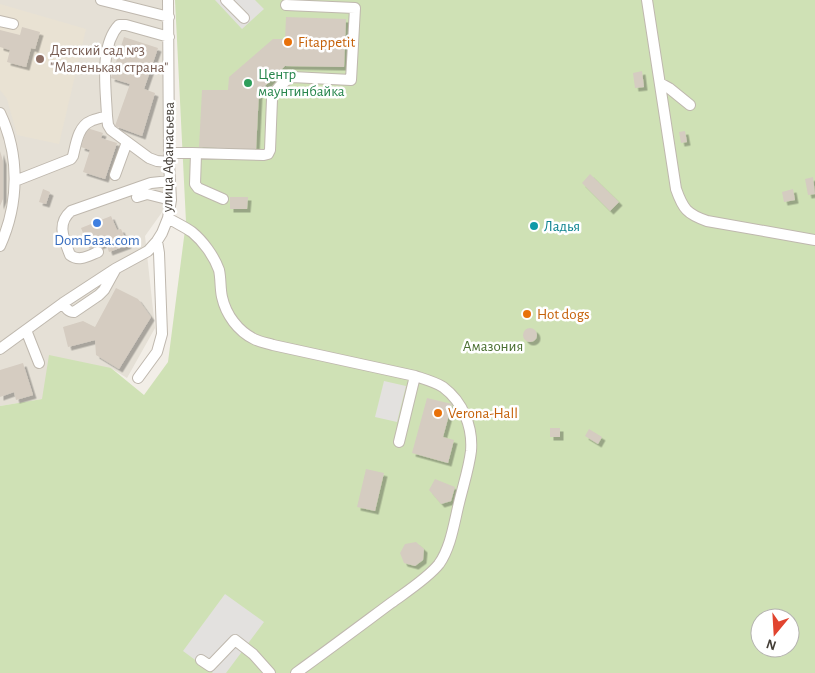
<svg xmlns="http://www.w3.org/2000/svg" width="815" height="673" font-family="'Alegreya Sans',sans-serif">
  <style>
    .residential { fill: #e5e0d6 }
    .education { fill: #e9e2d3 }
    .green { fill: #cfe1b5; fill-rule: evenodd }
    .parking { fill: #e3e1df }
    .building { fill: #d5ccc1; filter: url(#shadow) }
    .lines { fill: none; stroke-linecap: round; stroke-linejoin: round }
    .minor-casing { stroke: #bfb8ae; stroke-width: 12 }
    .minor { stroke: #fff; stroke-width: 10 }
    .food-dot { fill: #e8710a; stroke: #fff; stroke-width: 2 }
    .education-dot { fill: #8d6e63; stroke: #fff; stroke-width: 2 }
    .leisure-dot { fill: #2e9e5b; stroke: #fff; stroke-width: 2 }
    .shop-dot { fill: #3f7fe0; stroke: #fff; stroke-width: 2 }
    .culture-dot { fill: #0f9aa8; stroke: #fff; stroke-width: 2 }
    .labels { text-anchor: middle; stroke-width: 5; stroke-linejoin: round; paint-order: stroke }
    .food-label { font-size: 15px; fill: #c56008; stroke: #fff; text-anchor: start }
    .education-label { font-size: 15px; fill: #785e54; stroke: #fff; text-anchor: start }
    .leisure-label { font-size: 15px; fill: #27864d; stroke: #fff; text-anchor: start }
    .street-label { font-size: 15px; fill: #443e37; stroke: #fff }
    .culture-label { font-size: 15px; fill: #0d838f; stroke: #fff; text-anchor: start }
    .shop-label { font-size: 15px; fill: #366cbe; stroke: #fff }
    .park-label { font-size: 15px; fill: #4a6f31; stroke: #fff }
  </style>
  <defs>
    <filter id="shadow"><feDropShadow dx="3.5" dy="3.5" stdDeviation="0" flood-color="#0004"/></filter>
  </defs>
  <rect width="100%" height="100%" fill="#f2eee7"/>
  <!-- residential -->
  <path class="residential" d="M0 0H162L165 208 145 236 155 328 127 378 111 368 42 399 0 406Z"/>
  <!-- education -->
  <path class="education" d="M0 4 86 29 59 144 17 135 7 99 0 90Z"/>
  <!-- green -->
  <path class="green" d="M175 0H815V673H0V406L42 399 49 355 111 368 144 395 168 362 186 222ZM760 618H790V648H760Z"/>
  <!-- parking -->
  <path class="parking" d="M215 0H255L264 9 242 29Z
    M384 381 406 386 397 422 375 417Z
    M225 594 264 622 226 673H213L183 651Z"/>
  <!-- building -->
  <path class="building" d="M286 17 346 19 344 67 285 66 259 92 256 150 199 147 202 90H228L229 77 273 39H285Z
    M22 27 40 32 35 49 31 48 26 67 7 62 10 50 0 47V30L20 35Z
    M124 37 158 48 144 89 155 93 142 136 115 126 130 84 111 78Z
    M642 71 644 87 635 88 633 73Z
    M87 128 103 133 101 138 117 143 105 179 83 172 90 150 81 147Z
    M685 131 687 142 681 143 679 132Z
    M0 151 3 161V199L0 206Z
    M590 174 619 202 610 211 582 183Z
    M813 177 815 194 808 195 805 179Z
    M43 189 50 192 46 204 39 202Z
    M793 189 795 200 784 202 782 192Z
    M230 197H248L247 209H230Z
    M111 216 117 230 121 229 128 245 109 252 106 243 90 250 81 228Z
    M116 288 138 299 151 317 119 369 96 355 95 340 68 347 63 327 83 321 95 327Z
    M523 335a7 7 0 1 1 14 0a7 7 0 1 1-14 0Z
    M23 363 33 395 16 400 14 392 0 397V370Z
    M427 398 452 404 443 437 454 440 448 463 412 453Z
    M550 428H560V437H550Z
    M589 429 602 437 598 444 585 436Z
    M366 469 384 473 375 511 357 507Z
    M435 479 455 487 451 501 441 504 429 490Z
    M416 542 424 549 423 560 415 566 404 563 400 553 405 544Z"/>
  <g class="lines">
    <defs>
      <path id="minor" d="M101 0 169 17
        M226 0 244 18
        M647 0 676 189C683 209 687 214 707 221L815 240
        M0 21 13 24
        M169 37 126 25H119C99 46 106 89 107 116L108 125 111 130 149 158 157 161 169 162
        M660 83 669 88 690 105
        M0 113C20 155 19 204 0 246
        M169 153H192L264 155 268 154 270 150 272 99C275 89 283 82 292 77L351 80 355 8 286 5
        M196 154 195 184 198 188 223 199
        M115 175 127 142
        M15 181 71 159 73 156C76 144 78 126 91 121 95 119 101 118 107 116
        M137 197 147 194 171 200
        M168 218C176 223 185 227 192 232 203 241 214 256 219 270 221 279 220 288 222 297 226 315 238 331 254 339 260 342 267 343 273 345L415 376C424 379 435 382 443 387 463 402 473 427 471 451 469 468 463 486 459 503 454 523 451 547 439 564 428 578 406 592 391 603 360 626 328 650 296 673
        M98 252C88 256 79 262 70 255 64 239 56 224 71 211L151 183 170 181
        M63 303C66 308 68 312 74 312L99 295 104 290 115 270
        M26 330 39 363
        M0 349 63 303 115 269 148 251 157 241 162 233 168 218 171 200 169 162 168 0
        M138 378 157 352 162 334 159 253 157 241
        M399 442 415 376
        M201 660 210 666 235 640 253 654 270 673"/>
    </defs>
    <!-- minor casing -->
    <use href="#minor" class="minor-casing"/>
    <!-- minor -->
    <use href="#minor" class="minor"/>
  </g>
  <!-- markers -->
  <g class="food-dot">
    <circle cx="288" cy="42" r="5"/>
    <circle cx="527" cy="314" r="5"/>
    <circle cx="438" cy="413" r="5"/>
  </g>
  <circle class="education-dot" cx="40" cy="59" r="5"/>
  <circle class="leisure-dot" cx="248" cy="83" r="5"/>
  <circle class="shop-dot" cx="97" cy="223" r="5"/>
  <circle class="culture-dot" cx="534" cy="226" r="5"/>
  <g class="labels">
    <!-- food labels -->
    <g class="food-label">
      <text x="298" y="47">Fitappetit</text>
      <text x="537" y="319">Hot dogs</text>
      <text x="448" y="418">Verona-Hall</text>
    </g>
    <!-- education labels -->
    <g class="education-label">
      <text x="50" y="55">Детский сад №3<tspan x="50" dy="17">"Маленькая страна"</tspan></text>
    </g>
    <!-- leisure labels -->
    <g class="leisure-label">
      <text x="258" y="79">Центр<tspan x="258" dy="17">маунтинбайка</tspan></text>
    </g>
    <!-- street labels -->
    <g class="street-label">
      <text transform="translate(168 157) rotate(-89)" y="5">улица Афанасьева</text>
    </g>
    <!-- culture labels -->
    <g class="culture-label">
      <text x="544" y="231">Ладья</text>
    </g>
    <!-- shop labels -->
    <g class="shop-label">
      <text x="97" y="245">DomБаза.com</text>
    </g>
    <!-- park labels -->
    <g class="park-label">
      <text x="493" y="351">Амазония</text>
    </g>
  </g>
  <!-- north arrow -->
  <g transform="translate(775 633) rotate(198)"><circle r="24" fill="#ffffff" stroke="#b4b2af"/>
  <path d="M0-4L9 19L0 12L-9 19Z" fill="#e1442f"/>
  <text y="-8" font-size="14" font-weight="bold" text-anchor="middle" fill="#443e37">N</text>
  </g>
</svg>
